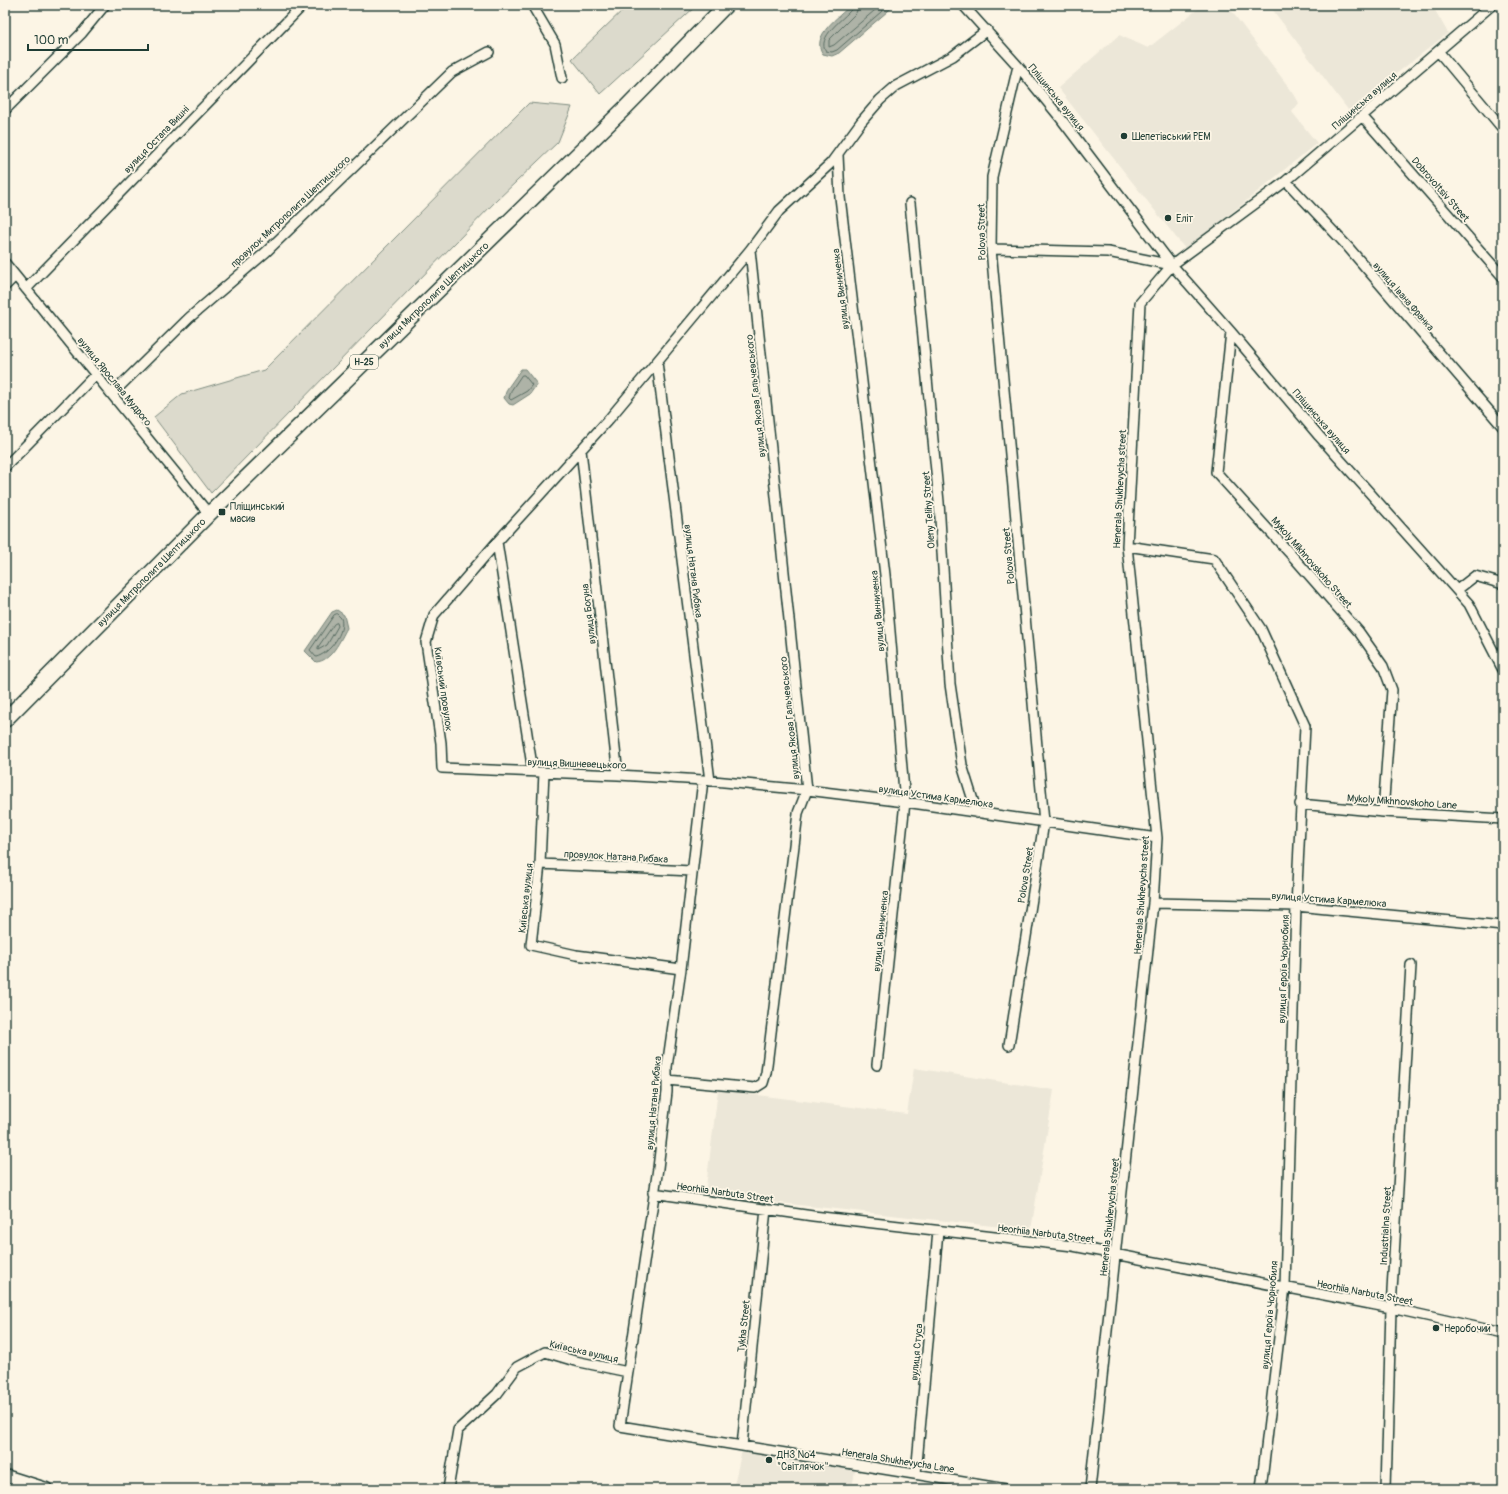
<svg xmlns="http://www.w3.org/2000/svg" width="1508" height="1494" font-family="Pangolin,sans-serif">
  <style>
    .built { fill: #ece7d8 }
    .green { fill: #dcdacc; stroke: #7e8c80 }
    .water { fill: #aeb3a7; stroke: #758479 }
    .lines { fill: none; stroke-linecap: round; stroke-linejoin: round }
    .shore { stroke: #586c62; stroke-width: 1 }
    .street-casing { stroke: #1f3d34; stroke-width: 12 }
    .secondary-casing { stroke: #1f3d34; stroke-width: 15 }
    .primary-casing { stroke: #1f3d34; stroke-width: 17 }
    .street { stroke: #fcf5e5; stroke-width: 9 }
    .secondary { stroke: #fcf5e5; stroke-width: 12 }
    .primary { stroke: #fcf5e5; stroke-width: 14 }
    .poi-dot { fill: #1f3d34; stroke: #fcf5e5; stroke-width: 1.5 }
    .labels { text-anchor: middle; stroke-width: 3.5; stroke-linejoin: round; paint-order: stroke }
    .shield { fill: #fcf5e5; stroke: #617469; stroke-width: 1 }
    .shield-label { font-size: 9px; font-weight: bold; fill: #1f3d34 }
    .street-label { font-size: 10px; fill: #1f3d34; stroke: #fcf5e5 }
    .poi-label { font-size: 10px; fill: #1f3d34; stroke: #fcf5e5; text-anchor: start }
  </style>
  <rect width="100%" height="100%" fill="#fcf5e5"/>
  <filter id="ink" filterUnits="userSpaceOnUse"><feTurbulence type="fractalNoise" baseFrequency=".025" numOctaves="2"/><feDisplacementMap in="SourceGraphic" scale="8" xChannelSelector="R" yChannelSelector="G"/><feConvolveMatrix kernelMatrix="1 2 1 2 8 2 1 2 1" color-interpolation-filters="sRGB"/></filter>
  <g filter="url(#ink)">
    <!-- built -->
    <path class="built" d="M1203 5H1227L1294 94 1299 103 1292 112 1317 143 1186 250 1058 88 1119 35 1148 48Z
      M1269 5H1432L1448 33 1349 111Z
      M914 1068 1054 1090 1031 1230 705 1195 718 1090 907 1114Z
      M742 1450 855 1470 852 1489H733Z"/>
    <!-- green -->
    <path class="green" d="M628 5H697L600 94 572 59Z
      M529 103 572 107 558 142 496 201 211 493 154 417 182 394 264 370Z"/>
    <!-- water -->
    <path class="water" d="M851 5H895L839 53 832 56 823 54C810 36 839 17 851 5Z
      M521 369H525L537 384 530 394 513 405 509 404 504 398 507 389Z
      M337 610 344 615 347 628C340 640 332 661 316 662L305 651 332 612Z"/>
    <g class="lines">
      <!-- shore -->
      <path class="shore" d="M853 5 852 9C843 19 816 38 826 51L832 52 837 50 889 5
        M859 5 856 13 829 40V47L834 45 881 5
        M522 375H524L532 385 527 391 511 400 509 398 511 391Z
        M337 614 341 618C346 632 329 654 316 657L310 650 334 615Z
        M337 623 338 626 327 645 318 650V647L334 624Z"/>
      <defs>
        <path id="street" d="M532 5 555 44 562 78
          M963 5 1018 66 1062 120 1172 265 1231 332 1319 436 1469 604 1503 670
          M987 30 953 56 896 86 880 100 861 122 831 163 779 211 750 250 609 419 497 542 434 615 426 642 441 743 442 768 618 775 703 780 807 790 905 802 1157 838
          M1438 51 1503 129
          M5 110 82 33 105 5
          M1362 116 1503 277
          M838 155 840 197 885 575 905 802 877 1065
          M1286 181 1348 247 1503 427
          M910 203 939 502 950 684 962 765 977 813
          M991 249 1108 252 1172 265
          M5 263 209 514
          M5 286 15 276
          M26 289 303 5
          M1231 332 1216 472 1295 559 1359 632 1383 666 1392 690 1383 812
          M657 362 710 781
          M112 394 189 318 266 252 452 72 489 52
          M581 450 618 775
          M5 467 95 375
          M497 542 533 772
          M1127 546 1214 559 1261 629 1305 726 1296 906 1285 1287 1261 1489
          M1457 590 1475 576 1503 584
          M544 772 540 864 531 945 576 955 681 969
          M703 780 681 969 667 1067V1092L658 1168 620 1426 1006 1489
          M1300 804 1383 812 1503 819
          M540 864 692 871
          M1153 903 1296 906 1503 926
          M1009 1045 1044 822 991 249 992 177 1018 66
          M667 1080 755 1088 763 1083 766 1073 798 813 807 790 750 250
          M653 1193 813 1216 1073 1246 1391 1308 1503 1333
          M742 1446 766 1209
          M916 1474 938 1231
          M448 1489 458 1430 497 1394 517 1367 545 1352 575 1361 628 1372
          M1090 1489 1153 903 1157 838 1127 546 1140 303 1172 265 1286 181 1492 5
          M1386 1489 1391 1308 1411 965"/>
        <path id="secondary" d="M5 1476 46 1489"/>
        <path id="primary" d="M5 720 209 514 626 107 726 5"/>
      </defs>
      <!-- street casing -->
      <use href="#street" class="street-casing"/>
      <!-- secondary casing -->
      <use href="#secondary" class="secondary-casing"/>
      <!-- primary casing -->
      <use href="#primary" class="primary-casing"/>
      <!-- street -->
      <use href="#street" class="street"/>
      <!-- secondary -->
      <use href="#secondary" class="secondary"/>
      <!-- primary -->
      <use href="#primary" class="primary"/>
    </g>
  </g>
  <!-- markers -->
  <g class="poi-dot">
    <circle cx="1124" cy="136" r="4"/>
    <circle cx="1168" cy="218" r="4"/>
    <rect x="218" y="508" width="8" height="8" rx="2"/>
    <circle cx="1436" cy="1328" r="4"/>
    <circle cx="769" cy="1460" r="4"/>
  </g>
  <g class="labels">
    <!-- shield labels -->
    <rect class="shield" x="350" y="355" width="28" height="14" rx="3"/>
    <g class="shield-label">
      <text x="364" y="365">Н-25</text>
    </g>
    <!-- street labels -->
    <g class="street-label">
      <text transform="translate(1057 97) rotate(51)" y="4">Пліщинська вулиця</text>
      <text transform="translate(1364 100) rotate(-41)" y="4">Пліщинська вулиця</text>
      <text transform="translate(156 139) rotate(-46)" y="4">вулиця Остапа Вишні</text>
      <text transform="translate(1441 189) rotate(49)" y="4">Dobrovoltsiv Street</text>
      <text transform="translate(290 211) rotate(-43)" y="4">провулок Митрополита Шептицького</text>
      <text transform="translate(981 232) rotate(-91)" y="4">Polova Street</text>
      <text transform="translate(840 289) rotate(-97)" y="4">вулиця Винниченка</text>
      <text transform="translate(433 295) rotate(-44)" y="4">вулиця Митрополита Шептицького</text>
      <text transform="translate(1404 296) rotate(49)" y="4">вулиця Івана Франка</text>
      <text transform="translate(115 381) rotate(51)" y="4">вулиця Ярослава Мудрого</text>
      <text transform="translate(755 396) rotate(-96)" y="4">вулиця Якова Гальчевського</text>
      <text transform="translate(1322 421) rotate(49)" y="4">Пліщинська вулиця</text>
      <text transform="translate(1119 489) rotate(-87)" y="4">Henerala Shukhevycha street</text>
      <text transform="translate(928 510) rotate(-94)" y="4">Oleny Telihy Street</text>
      <text transform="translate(1008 556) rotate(-95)" y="4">Polova Street</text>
      <text transform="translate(1312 562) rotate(49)" y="4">Mykoly Mikhnovskoho Street</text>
      <text transform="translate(694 571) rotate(83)" y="4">вулиця Натана Рибака</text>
      <text transform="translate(151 572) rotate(-45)" y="4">вулиця Митрополита Шептицького</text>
      <text transform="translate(877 611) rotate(-95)" y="4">вулиця Винниченка</text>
      <text transform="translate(588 614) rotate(-97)" y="4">вулиця Богуна</text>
      <text transform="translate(444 689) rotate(82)" y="4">Київський провулок</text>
      <text transform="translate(789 718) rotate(-96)" y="4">вулиця Якова Гальчевського</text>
      <text transform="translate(577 763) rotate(2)" y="4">вулиця Вишневецького</text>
      <text transform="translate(936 796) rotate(8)" y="4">вулиця Устима Кармелюка</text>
      <text transform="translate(1402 801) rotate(4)" y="4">Mykoly Mikhnovskoho Lane</text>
      <text transform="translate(616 856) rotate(3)" y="4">провулок Натана Рибака</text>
      <text transform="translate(1025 875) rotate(-81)" y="4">Polova Street</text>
      <text transform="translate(1141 895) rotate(-86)" y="4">Henerala Shukhevycha street</text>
      <text transform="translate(525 898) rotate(-84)" y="4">Київська вулиця</text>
      <text transform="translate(1329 899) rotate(4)" y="4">вулиця Устима Кармелюка</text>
      <text transform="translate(880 931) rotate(-84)" y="4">вулиця Винниченка</text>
      <text transform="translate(1283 969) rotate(-88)" y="4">вулиця Героїв Чорнобиля</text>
      <text transform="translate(653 1103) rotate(-85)" y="4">вулиця Натана Рибака</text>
      <text transform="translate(725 1192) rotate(8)" y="4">Heorhiia Narbuta Street</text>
      <text transform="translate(1109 1217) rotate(-84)" y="4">Henerala Shukhevycha street</text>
      <text transform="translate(1385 1226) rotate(-87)" y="4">Industrialna Street</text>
      <text transform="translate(1046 1233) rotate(7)" y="4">Heorhiia Narbuta Street</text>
      <text transform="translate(1365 1292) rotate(11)" y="4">Heorhiia Narbuta Street</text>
      <text transform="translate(1269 1315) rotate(-85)" y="4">вулиця Героїв Чорнобиля</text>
      <text transform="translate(743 1326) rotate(-84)" y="4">Tykha Street</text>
      <text transform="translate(584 1351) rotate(13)" y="4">Київська вулиця</text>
      <text transform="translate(916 1352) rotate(-85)" y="4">вулиця Стуса</text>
      <text transform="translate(898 1460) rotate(9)" y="4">Henerala Shukhevycha Lane</text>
    </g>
    <!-- poi labels -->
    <g class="poi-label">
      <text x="1132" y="140">Шепетівський РЕМ</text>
      <text x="1176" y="222">Еліт</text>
      <text x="230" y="510">Пліщинський<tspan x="230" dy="12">масив</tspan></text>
      <text x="1444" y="1332">Неробочий</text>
      <text x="777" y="1458">ДНЗ №4<tspan x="777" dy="12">"Світлячок"</tspan></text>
    </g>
  </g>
  <!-- margin -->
  <rect width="1508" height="1494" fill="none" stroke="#fcf5e5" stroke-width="20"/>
  <rect x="10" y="10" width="1488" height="1474" fill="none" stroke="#1f3d34" stroke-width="1.5" filter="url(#ink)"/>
  <!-- scale -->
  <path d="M28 44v6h120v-6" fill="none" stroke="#1f3d34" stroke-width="2"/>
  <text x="34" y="44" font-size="12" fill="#1f3d34" stroke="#fcf5e5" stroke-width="3" paint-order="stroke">100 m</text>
</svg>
